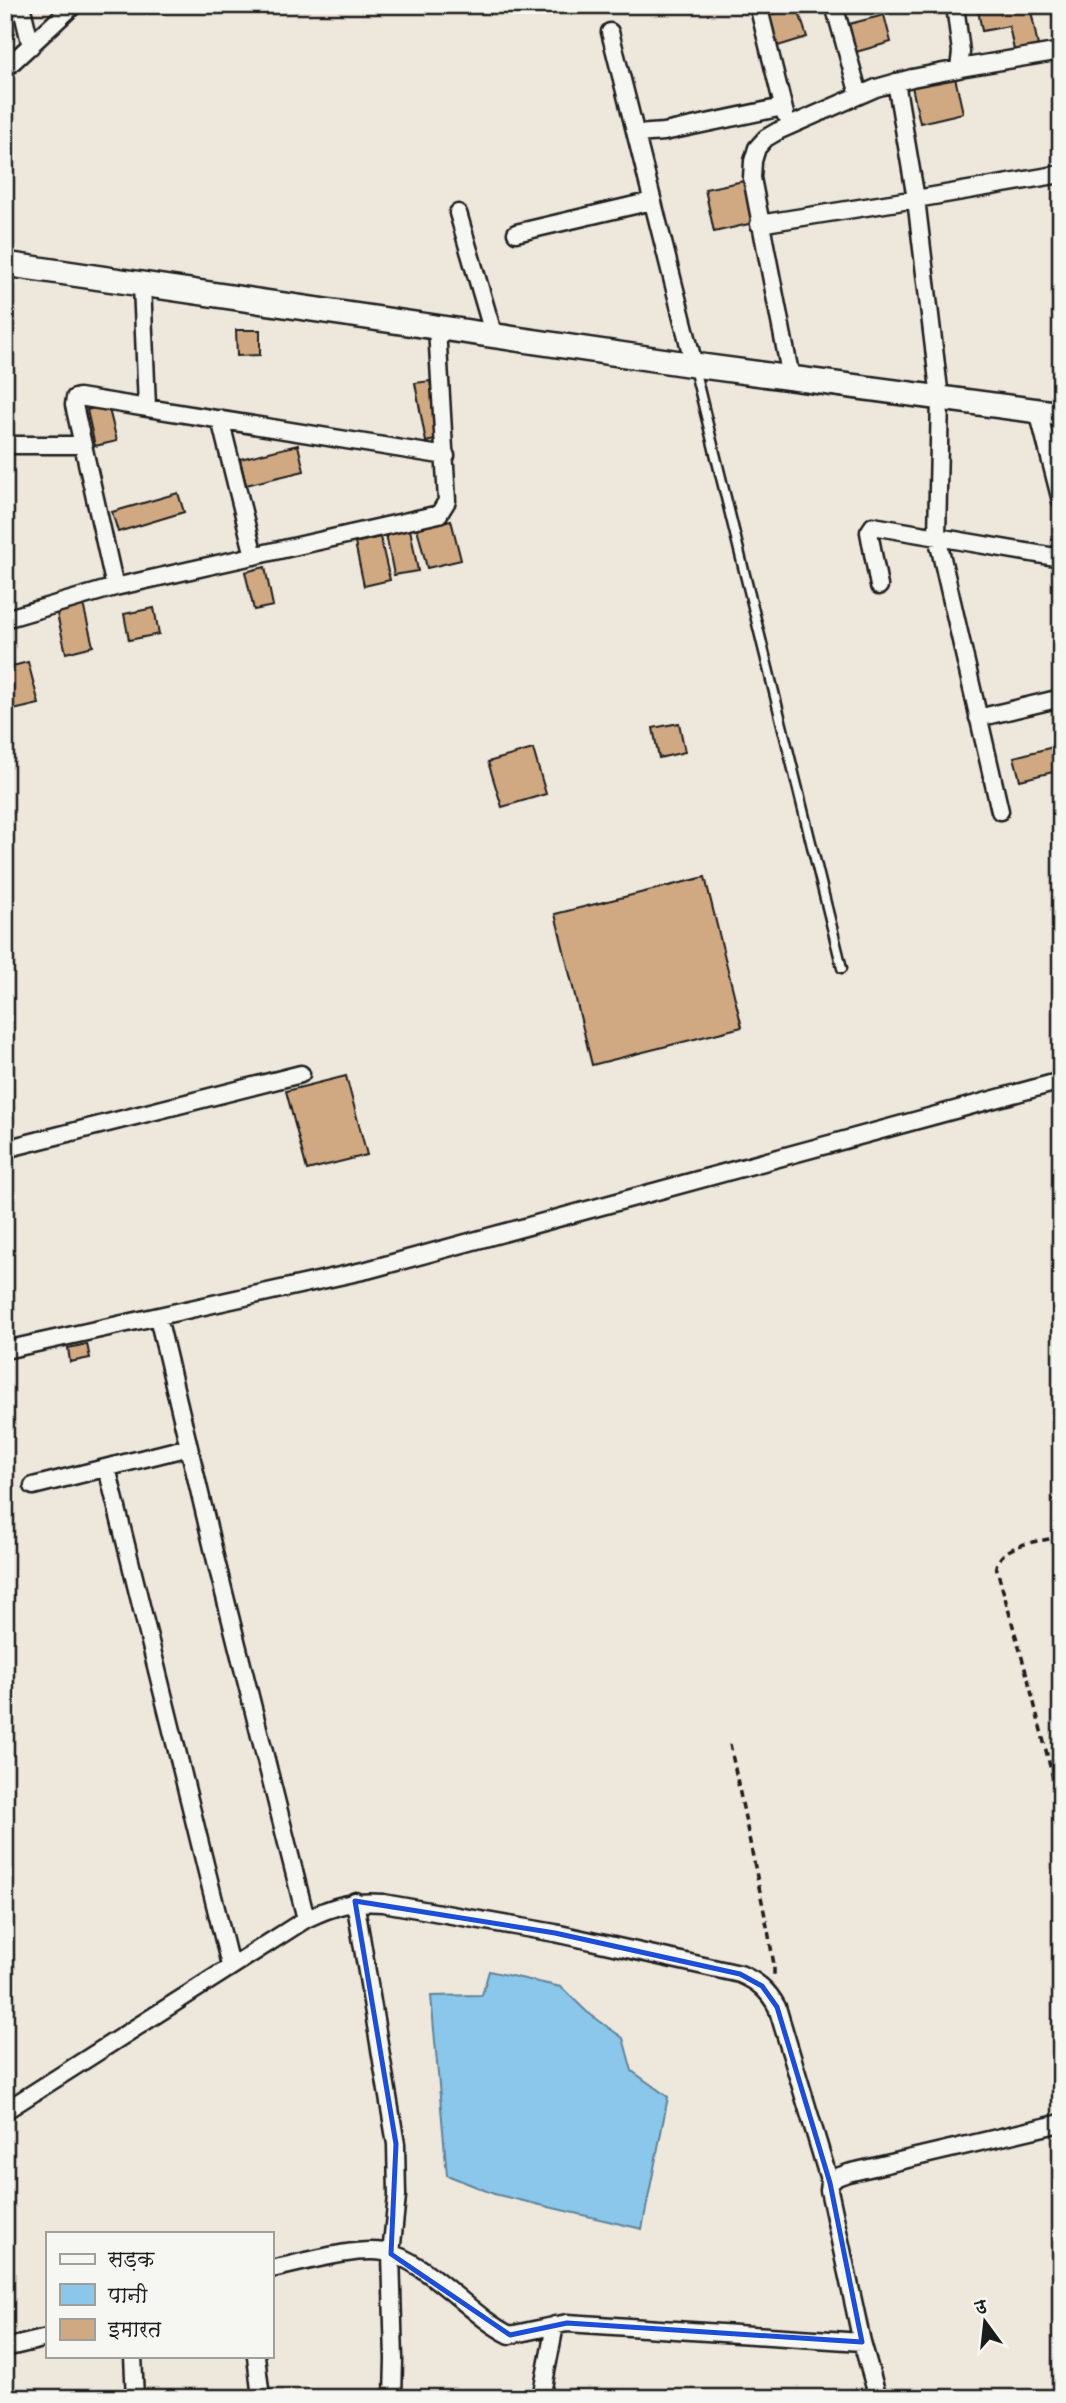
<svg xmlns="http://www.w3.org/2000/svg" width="1066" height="2403" font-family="Dekko,'Playpen Sans Deva',sans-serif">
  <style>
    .water { fill: #8bc7eb; stroke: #5f8398; stroke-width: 2 }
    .building { fill: #d0a982; stroke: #1c1c1c; stroke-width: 2 }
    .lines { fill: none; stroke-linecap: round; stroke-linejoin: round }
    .lane-casing { stroke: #1c1c1c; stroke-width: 13 }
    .street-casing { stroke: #1c1c1c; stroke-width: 21 }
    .secondary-casing { stroke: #1c1c1c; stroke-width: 28 }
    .path { stroke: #1c1c1c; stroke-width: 3.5; stroke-dasharray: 7 5; stroke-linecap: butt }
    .lane { stroke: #f6f6f2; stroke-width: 8 }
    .street { stroke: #f6f6f2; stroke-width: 16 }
    .secondary { stroke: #f6f6f2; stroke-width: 23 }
    .marked { fill: none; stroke: #1d4ed8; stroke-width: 5; stroke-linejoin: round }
  </style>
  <rect width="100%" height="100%" fill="#eee7dc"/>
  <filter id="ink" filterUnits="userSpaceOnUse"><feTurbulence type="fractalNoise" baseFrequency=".0143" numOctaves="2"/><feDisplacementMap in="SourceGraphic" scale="14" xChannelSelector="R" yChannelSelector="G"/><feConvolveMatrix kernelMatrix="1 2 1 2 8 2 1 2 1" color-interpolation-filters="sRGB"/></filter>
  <g filter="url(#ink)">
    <!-- water -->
    <path class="water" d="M489 1971 561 1987 587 2012 623 2038 632 2071 668 2097 642 2229 494 2194 447 2175 431 1996 482 1995Z"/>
    <!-- building -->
    <path class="building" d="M977 5H1030L1038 46 1014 50 1009 26 982 31Z
      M797 6 807 37 778 46 769 15Z
      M884 15 891 42 856 52 849 24Z
      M954 73 963 113 920 123 911 82Z
      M744 181 753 223 714 232 705 189Z
      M236 330H260V355L237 356Z
      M430 381 439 439 426 442 415 383Z
      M108 405 117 441 95 446 87 410Z
      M298 445 304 471 246 485 240 459Z
      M178 493 184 512 118 532 112 512Z
      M451 520 461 560 427 568 417 528Z
      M410 529 418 571 394 575 386 534Z
      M380 537 390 580 364 586 355 543Z
      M265 567 273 606 254 610 245 572Z
      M83 604 93 646 66 653 56 610Z
      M154 608 159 634 129 640 124 614Z
      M28 662 39 704 5 712V668Z
      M679 723 685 752 659 758 653 728Z
      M1061 745V770L1020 780 1014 757Z
      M533 749 546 794 502 807 488 762Z
      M705 877 742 1027 592 1065 555 914Z
      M346 1076 367 1155 307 1170 286 1091Z
      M87 1344 90 1358 70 1362 68 1348Z"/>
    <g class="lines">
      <defs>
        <path id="lane" d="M694 368 842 968"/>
        <path id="street" d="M21 5 31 46
          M758 5 785 114
          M834 5 859 95
          M610 32 694 365
          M960 68 1061 51
          M5 69 74 5
          M636 134 664 132 783 107
          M458 213 494 336
          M759 224 916 199 896 82
          M516 233 652 201
          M142 284 147 407
          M791 378 752 178 753 161 757 148 766 138 778 131 876 88 912 78 959 69 961 52 955 5
          M1038 411 1061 501
          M220 419 254 556
          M5 445H82
          M879 586 869 532 873 526 1061 558
          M115 587 74 405 75 398 79 397 446 456
          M5 619 115 587 439 514 447 501 437 328
          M978 718 1061 698
          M1000 811 937 536 940 398 916 199 1061 174
          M5 1149 301 1074
          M158 1317 216 1561 306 1919
          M5 1350 367 1270 1061 1081
          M107 1468 230 1965
          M33 1486 189 1447
          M355 1901 396 2144 397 2196 391 2254 394 2359 393 2398
          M5 2111 306 1919C336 1905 350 1901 383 1903L555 1933 740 1974C757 1981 768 1990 777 2007L830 2183
          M271 2269C302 2263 353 2247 384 2252 425 2258 470 2316 510 2335L567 2323 862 2342
          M5 2348 47 2338
          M133 2356 135 2398
          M256 2356 261 2398
          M541 2398 555 2325
          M878 2398 862 2342 829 2190 830 2183 837 2177 848 2173 1061 2123"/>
        <path id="secondary" d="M5 264 694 365 1061 414"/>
      </defs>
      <!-- lane casing -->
      <use href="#lane" class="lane-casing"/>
      <!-- street casing -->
      <use href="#street" class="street-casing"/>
      <!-- secondary casing -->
      <use href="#secondary" class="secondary-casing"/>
      <!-- path -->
      <path class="path" d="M1061 1537C1041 1541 1003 1543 996 1566L1028 1679 1061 1810
        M730 1744 769 1936 774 1965V1975"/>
      <!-- lane -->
      <use href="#lane" class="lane"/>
      <!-- street -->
      <use href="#street" class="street"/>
      <!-- secondary -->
      <use href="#secondary" class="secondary"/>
    </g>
  </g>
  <!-- marked area -->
  <path class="marked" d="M355 1901 555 1933 740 1974 762 1986 777 2007 830 2183 862 2342 567 2323 510 2335 391 2254 396 2144Z"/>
  <!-- margin -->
  <rect width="1066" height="2403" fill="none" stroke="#f6f6f2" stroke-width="28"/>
  <rect x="14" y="14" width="1038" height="2375" fill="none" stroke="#1c1c1c" stroke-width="2.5" filter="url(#ink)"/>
  <!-- legend -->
  <rect x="46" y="2232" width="228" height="126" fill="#f6f6f2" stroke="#9f9f9c" stroke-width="2"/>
  <rect x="60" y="2254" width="35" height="10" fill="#f6f6f2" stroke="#9f9f9c" stroke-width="2"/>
  <text x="108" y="2266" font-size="21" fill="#1c1c1c">सड़क</text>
  <rect x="60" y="2284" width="35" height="21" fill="#8bc7eb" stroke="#9f9f9c" stroke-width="2"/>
  <text x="108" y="2302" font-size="21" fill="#1c1c1c">पानी</text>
  <rect x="60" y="2319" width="35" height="21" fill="#d0a982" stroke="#9f9f9c" stroke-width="2"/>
  <text x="108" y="2336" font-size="21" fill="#1c1c1c">इमारत</text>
  <!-- north arrow -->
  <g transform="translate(985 2322) rotate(345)" stroke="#f6f6f2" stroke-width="5" paint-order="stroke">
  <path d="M0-5L12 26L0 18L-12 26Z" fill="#1c1c1c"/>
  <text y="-10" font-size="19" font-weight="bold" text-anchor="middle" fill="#1c1c1c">उ</text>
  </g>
</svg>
